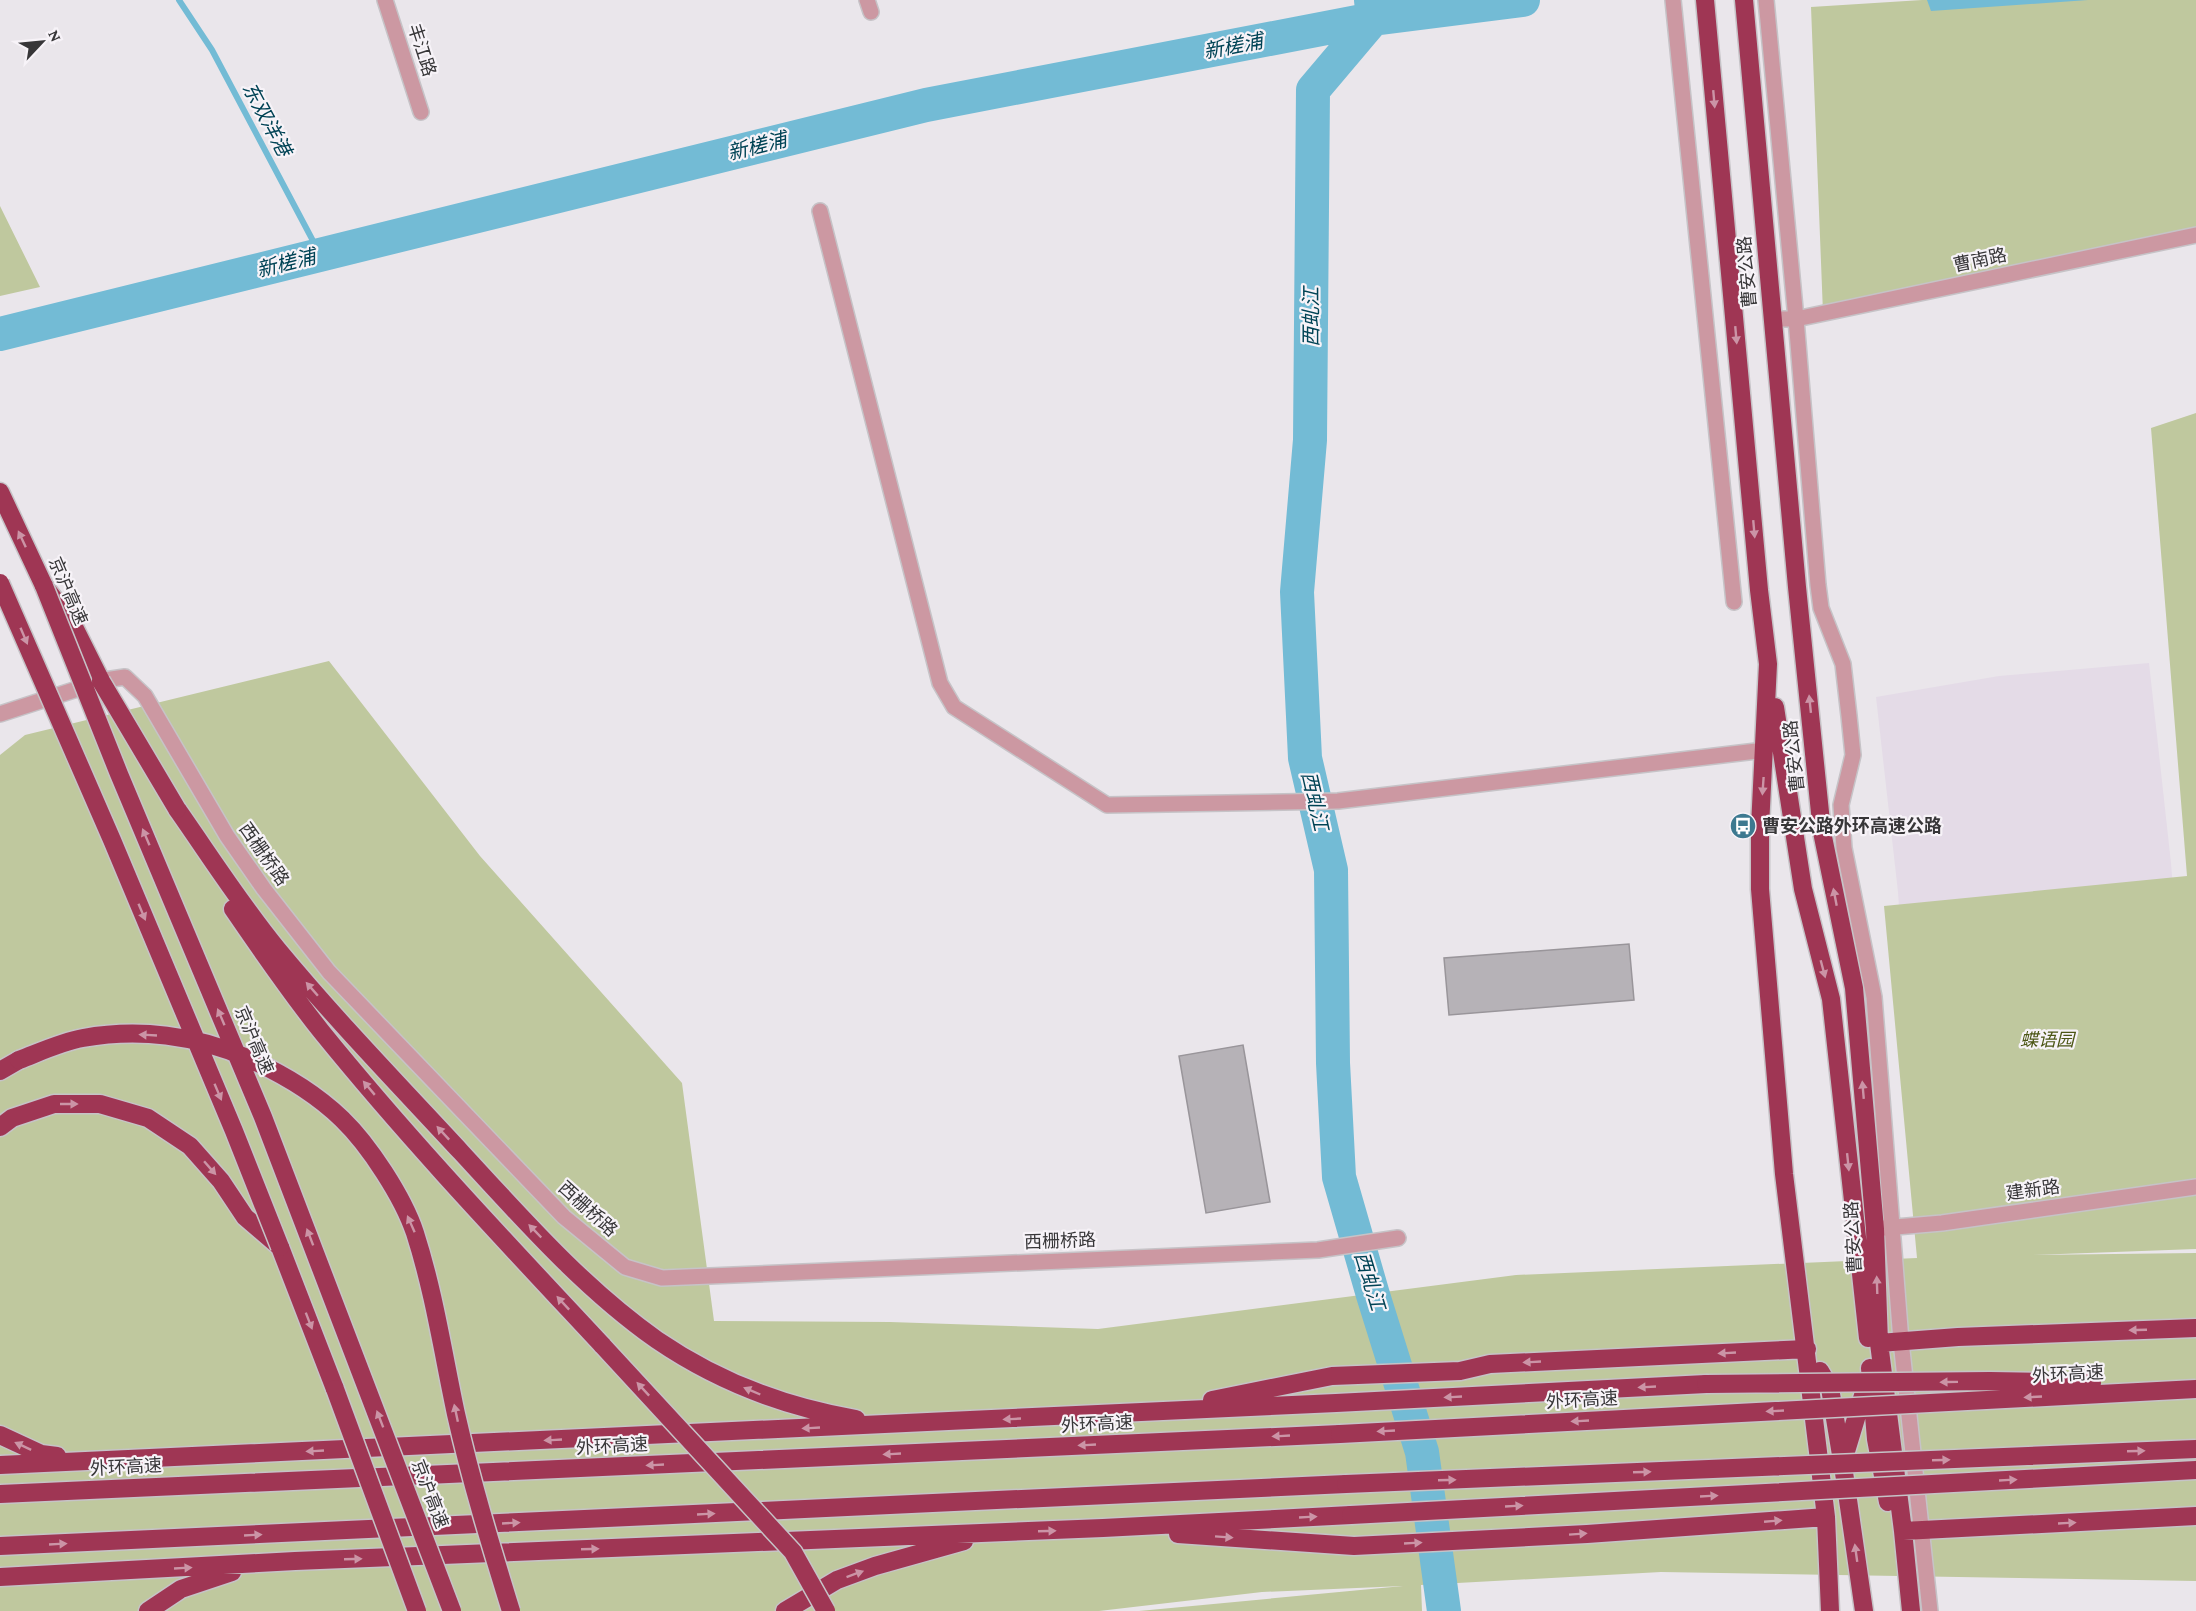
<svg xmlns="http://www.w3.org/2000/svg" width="2196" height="1611" font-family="'Crimson Pro','Noto Sans SC',serif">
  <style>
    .built { fill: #e4dbe7 }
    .green { fill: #bfc89e }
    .water { fill: #73bbd5 }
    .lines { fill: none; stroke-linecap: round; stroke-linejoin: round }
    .stream { stroke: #73bbd5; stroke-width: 6 }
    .river { stroke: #73bbd5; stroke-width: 34 }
    .building { fill: #b6b2b7; stroke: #99959a; stroke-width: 1.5 }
    .minor-casing { stroke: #c6c3c7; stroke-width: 18 }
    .highway-casing { stroke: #c6c3c7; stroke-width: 21 }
    .minor { stroke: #cc98a2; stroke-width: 15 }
    .highway { stroke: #9f3654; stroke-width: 18 }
    .highway-bridge-casing { stroke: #c6c3c7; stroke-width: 21; stroke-linecap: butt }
    .highway-bridge { stroke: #9f3654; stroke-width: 18 }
    .oneway { fill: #cb94a6 }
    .labels { text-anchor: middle; stroke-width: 4.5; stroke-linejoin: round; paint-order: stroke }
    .street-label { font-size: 18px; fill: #373638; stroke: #f7f3f8 }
    .poi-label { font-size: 18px; font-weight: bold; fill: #373638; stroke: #f7f3f8; text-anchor: start }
    .park-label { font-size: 18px; font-style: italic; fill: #4d5716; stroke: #f7f3f8 }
    .water-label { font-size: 20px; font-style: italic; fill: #004355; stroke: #f7f3f8 }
  </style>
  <rect width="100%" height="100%" fill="#eae6eb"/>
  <!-- built -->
  <path class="built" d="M2149 663 2171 863 2196 1179 1920 1215 1898 892 1876 697 1999 676Z"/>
  <!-- green -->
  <path class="green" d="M1922 0H2196V232L1823 313 1811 7Z
    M0 206 40 287 0 296Z
    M2196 413V1249L2033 1255 2196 1253V1581L1661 1572 1421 1585 1422 1611H1139L1403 1586 1262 1592 1099 1611H0V755L25 735 329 661 480 856 682 1083 714 1321 890 1322 1098 1329 1516 1275 1917 1258 1884 906 2187 876 2151 428Z"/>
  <!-- water -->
  <path class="water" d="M1927 0H2088L1931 11Z"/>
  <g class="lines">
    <!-- stream -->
    <path class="stream" d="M179 0 212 50 321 256"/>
    <!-- river -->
    <path class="river" d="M1371 0 1373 19 1313 90 1310 440 1297 592 1305 758 1331 870 1333 1063 1339 1177 1373 1295 1422 1452 1444 1611
      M0 334 926 105 1373 19 1523 0"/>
  </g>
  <!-- building -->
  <path class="building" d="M1629 944 1634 1000 1449 1015 1444 958Z
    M1243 1045 1270 1202 1206 1213 1179 1056Z"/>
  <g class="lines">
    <defs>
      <path id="minor" d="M385 0 421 112
        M867 0 871 12
        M1673 0 1734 602
        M1766 0 1796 319 1818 585 1821 608 1843 664 1849 716 1853 755 1841 805 1844 848 1874 997 1901 1341 1930 1611
        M820 211 940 683 954 707 1107 805 1338 801 1765 750
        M1772 319H1796L2196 235
        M0 714 105 680 125 677 145 696 227 836 264 889 329 972 564 1217 625 1267 662 1278 1318 1250 1398 1238
        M1884 1228 1942 1223 2196 1187"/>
      <path id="highway" d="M1705 0 1759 590 1768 664 1760 827V889L1784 1174 1826 1517 1830 1611
        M1744 0 1797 587 1822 832 1854 988 1875 1229 1879 1343 1903 1531 1911 1611
        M0 492 44 586 71 621 101 681
        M1775 707 1803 889 1831 999 1868 1338
        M177 809C210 856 241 905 278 950 336 1020 399 1085 461 1152 522 1218 583 1288 657 1340 717 1381 785 1407 856 1419
        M233 909C261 950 290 992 321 1031 410 1141 507 1243 603 1346
        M0 1071 19 1060
        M0 1127 12 1118 54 1104H100L148 1118 190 1146 221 1181 245 1217 280 1247 335 1389
        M1879 1343 1958 1337 2196 1328
        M1870 1368 1876 1439 1888 1502
        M1820 1371 1830 1388 1845 1479 1864 1611
        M1212 1400 1332 1376 1460 1371 1490 1364 1807 1349
        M0 1435 41 1454 57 1456
        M1844 1458 1864 1392
        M0 1465 1336 1403 1706 1384
        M0 1494 1340 1434
        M1903 1531 2196 1516
        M1178 1534 1354 1546 1587 1534 1826 1517
        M0 1546 1346 1484
        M0 1577 295 1561 1103 1528 1351 1515
        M148 1611 181 1589 232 1572
        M785 1611 837 1580 875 1566 964 1541"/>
    </defs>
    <!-- minor casing -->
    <use href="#minor" class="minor-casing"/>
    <!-- highway casing -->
    <use href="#highway" class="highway-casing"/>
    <!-- minor -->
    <use href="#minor" class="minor"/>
    <!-- highway -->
    <use href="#highway" class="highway"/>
    <defs>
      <path id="highway-bridge" d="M0 583 112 840 234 1131 280 1247
        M44 586 119 774 263 1117 452 1611
        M101 681 177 809
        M19 1060C40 1052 61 1042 83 1038 138 1028 196 1035 247 1058 281 1073 315 1093 342 1119 369 1145 403 1197 415 1233 434 1292 443 1353 456 1414 471 1481 491 1546 511 1611
        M603 1346 793 1552 826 1611
        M1706 1384 1990 1381 2092 1383
        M335 1389 417 1611
        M1340 1434 2196 1389
        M1346 1484 2196 1449
        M1351 1515 2196 1470"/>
    </defs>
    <!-- highway-bridge casing -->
    <use href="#highway-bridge" class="highway-bridge-casing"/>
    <!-- highway-bridge -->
    <use href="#highway-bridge" class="highway-bridge"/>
  </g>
  <!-- one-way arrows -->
  <defs><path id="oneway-solid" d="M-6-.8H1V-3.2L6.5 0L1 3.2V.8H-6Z" transform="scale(1.5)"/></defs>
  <g class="oneway">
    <use href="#oneway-solid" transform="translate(1714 99) rotate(85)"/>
    <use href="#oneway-solid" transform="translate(1736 335) rotate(85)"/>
    <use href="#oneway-solid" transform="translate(1754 529) rotate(85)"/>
    <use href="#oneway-solid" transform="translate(22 539) rotate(-115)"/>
    <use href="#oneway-solid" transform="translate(24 636) rotate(67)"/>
    <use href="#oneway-solid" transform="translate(1810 704) rotate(-96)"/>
    <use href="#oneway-solid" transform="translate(1763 786) rotate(94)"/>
    <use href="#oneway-solid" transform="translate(146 837) rotate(-113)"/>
    <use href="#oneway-solid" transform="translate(1835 897) rotate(-101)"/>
    <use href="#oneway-solid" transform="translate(142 912) rotate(67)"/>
    <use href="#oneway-solid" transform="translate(1823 969) rotate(75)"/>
    <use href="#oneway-solid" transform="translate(312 989) rotate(-131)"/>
    <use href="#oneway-solid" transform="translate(221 1017) rotate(-113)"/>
    <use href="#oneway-solid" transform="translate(148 1035) rotate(-177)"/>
    <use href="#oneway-solid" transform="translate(369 1088) rotate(-130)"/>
    <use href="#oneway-solid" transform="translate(1863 1090) rotate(-95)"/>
    <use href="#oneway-solid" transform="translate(218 1092) rotate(67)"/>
    <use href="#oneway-solid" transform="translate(69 1104)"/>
    <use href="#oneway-solid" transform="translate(443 1133) rotate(-133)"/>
    <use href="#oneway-solid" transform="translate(1848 1162) rotate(84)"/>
    <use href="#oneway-solid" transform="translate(210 1168) rotate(49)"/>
    <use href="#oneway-solid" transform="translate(411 1224) rotate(-114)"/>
    <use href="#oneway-solid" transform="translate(535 1231) rotate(-134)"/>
    <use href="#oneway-solid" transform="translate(310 1237) rotate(-111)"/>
    <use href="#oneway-solid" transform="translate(1877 1285) rotate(-92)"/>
    <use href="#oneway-solid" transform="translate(563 1303) rotate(-133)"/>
    <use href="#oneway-solid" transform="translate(309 1321) rotate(69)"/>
    <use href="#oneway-solid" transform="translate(2138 1330) rotate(178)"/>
    <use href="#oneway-solid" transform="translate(1727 1353) rotate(177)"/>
    <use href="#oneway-solid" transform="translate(1532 1362) rotate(177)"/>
    <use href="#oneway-solid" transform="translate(1949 1382) rotate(179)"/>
    <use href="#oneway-solid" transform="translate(1647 1387) rotate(177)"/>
    <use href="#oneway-solid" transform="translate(643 1389) rotate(-133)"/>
    <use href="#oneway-solid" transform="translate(752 1391) rotate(-157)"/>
    <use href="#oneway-solid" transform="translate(1453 1397) rotate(177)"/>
    <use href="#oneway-solid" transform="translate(2033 1397) rotate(177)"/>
    <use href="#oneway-solid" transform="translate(1775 1411) rotate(177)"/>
    <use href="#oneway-solid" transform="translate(456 1413) rotate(-102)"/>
    <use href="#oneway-solid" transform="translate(380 1419) rotate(-111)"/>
    <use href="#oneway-solid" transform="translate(1012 1419) rotate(177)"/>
    <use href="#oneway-solid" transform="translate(1580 1421) rotate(177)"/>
    <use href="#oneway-solid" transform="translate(811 1428) rotate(177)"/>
    <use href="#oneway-solid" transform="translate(1386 1431) rotate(177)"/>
    <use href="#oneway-solid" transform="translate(1281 1436) rotate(177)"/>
    <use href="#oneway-solid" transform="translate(553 1440) rotate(177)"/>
    <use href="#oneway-solid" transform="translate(1087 1445) rotate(177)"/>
    <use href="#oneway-solid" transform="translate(23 1446) rotate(-155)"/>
    <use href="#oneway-solid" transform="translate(315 1451) rotate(177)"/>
    <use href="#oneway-solid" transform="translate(2136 1451) rotate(-2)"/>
    <use href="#oneway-solid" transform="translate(892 1454) rotate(177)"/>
    <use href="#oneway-solid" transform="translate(1941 1460) rotate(-2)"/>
    <use href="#oneway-solid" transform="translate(655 1465) rotate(177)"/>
    <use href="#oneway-solid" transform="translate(1642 1472) rotate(-2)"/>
    <use href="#oneway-solid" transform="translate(1447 1480) rotate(-2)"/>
    <use href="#oneway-solid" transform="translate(2008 1480) rotate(-3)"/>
    <use href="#oneway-solid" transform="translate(1709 1496) rotate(-3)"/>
    <use href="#oneway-solid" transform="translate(1514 1506) rotate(-3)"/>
    <use href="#oneway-solid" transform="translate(706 1514) rotate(-3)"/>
    <use href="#oneway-solid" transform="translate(1308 1517) rotate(-3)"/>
    <use href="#oneway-solid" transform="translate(1773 1521) rotate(-5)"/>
    <use href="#oneway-solid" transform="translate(511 1523) rotate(-3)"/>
    <use href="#oneway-solid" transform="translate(2067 1523) rotate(-3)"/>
    <use href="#oneway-solid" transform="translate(1047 1531) rotate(-2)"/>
    <use href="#oneway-solid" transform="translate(1578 1534) rotate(-4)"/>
    <use href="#oneway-solid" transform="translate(253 1535) rotate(-3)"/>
    <use href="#oneway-solid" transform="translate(1224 1537) rotate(4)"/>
    <use href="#oneway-solid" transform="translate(1413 1543) rotate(-3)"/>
    <use href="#oneway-solid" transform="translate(58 1544) rotate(-3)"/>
    <use href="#oneway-solid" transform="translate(590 1549) rotate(-2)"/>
    <use href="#oneway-solid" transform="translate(1856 1553) rotate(-98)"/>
    <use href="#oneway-solid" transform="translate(353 1559) rotate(-2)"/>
    <use href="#oneway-solid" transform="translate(183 1568) rotate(-3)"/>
    <use href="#oneway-solid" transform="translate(855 1574) rotate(-20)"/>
  </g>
  <!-- icons -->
  <defs>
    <symbol id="bus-disc" viewBox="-11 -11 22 22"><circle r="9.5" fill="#3d7990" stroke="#f7f3f8"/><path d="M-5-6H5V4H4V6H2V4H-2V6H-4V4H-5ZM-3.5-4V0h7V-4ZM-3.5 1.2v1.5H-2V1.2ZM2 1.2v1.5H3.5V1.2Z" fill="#fff"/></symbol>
  </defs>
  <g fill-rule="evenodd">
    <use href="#bus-disc" x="1728" y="811" width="30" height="30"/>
  </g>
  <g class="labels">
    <!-- street labels -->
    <g class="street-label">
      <text transform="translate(422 50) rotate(72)" y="6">丰江路</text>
      <text transform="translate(1980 260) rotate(-12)" y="6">曹南路</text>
      <text transform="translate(1747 272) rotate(-95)" y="6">曹安公路</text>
      <text transform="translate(68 591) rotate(67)" y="6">京沪高速</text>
      <text transform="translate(1794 756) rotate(-96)" y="6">曹安公路</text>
      <text transform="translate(264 854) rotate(55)" y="6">西栅桥路</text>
      <text transform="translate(254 1040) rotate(67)" y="6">京沪高速</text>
      <text transform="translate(2033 1190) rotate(-8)" y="6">建新路</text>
      <text transform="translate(588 1209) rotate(42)" y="6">西栅桥路</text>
      <text transform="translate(1853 1237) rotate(-93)" y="6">曹安公路</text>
      <text transform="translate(1060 1241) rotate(-2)" y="6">西栅桥路</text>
      <text transform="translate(2068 1374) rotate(-3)" y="6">外环高速</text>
      <text transform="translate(1582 1400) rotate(-3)" y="6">外环高速</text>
      <text transform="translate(1097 1424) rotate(-3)" y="6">外环高速</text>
      <text transform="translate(612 1446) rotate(-3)" y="6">外环高速</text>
      <text transform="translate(126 1467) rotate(-3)" y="6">外环高速</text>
      <text transform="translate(430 1494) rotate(69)" y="6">京沪高速</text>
    </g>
    <!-- poi labels -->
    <g class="poi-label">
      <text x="1762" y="832">曹安公路外环高速公路</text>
    </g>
    <!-- park labels -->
    <g class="park-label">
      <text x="2047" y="1046">蝶语园</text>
    </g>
    <!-- water labels -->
    <g class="water-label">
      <text transform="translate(1233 46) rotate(-11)" y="7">新槎浦</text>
      <text transform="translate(267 119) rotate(62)" y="7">东双洋港</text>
      <text transform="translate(757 146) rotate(-14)" y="7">新槎浦</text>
      <text transform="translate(286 263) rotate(-14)" y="7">新槎浦</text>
      <text transform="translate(1311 317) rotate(-90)" y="7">西虬江</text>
      <text transform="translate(1315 801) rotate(77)" y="7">西虬江</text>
      <text transform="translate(1370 1281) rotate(73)" y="7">西虬江</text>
    </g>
  </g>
  <!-- north arrow -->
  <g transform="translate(42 42) rotate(64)" stroke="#f7f3f8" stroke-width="4.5" paint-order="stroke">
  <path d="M0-4.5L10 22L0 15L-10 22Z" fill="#373638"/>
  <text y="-9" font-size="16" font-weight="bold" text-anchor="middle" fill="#373638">N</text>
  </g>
</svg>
